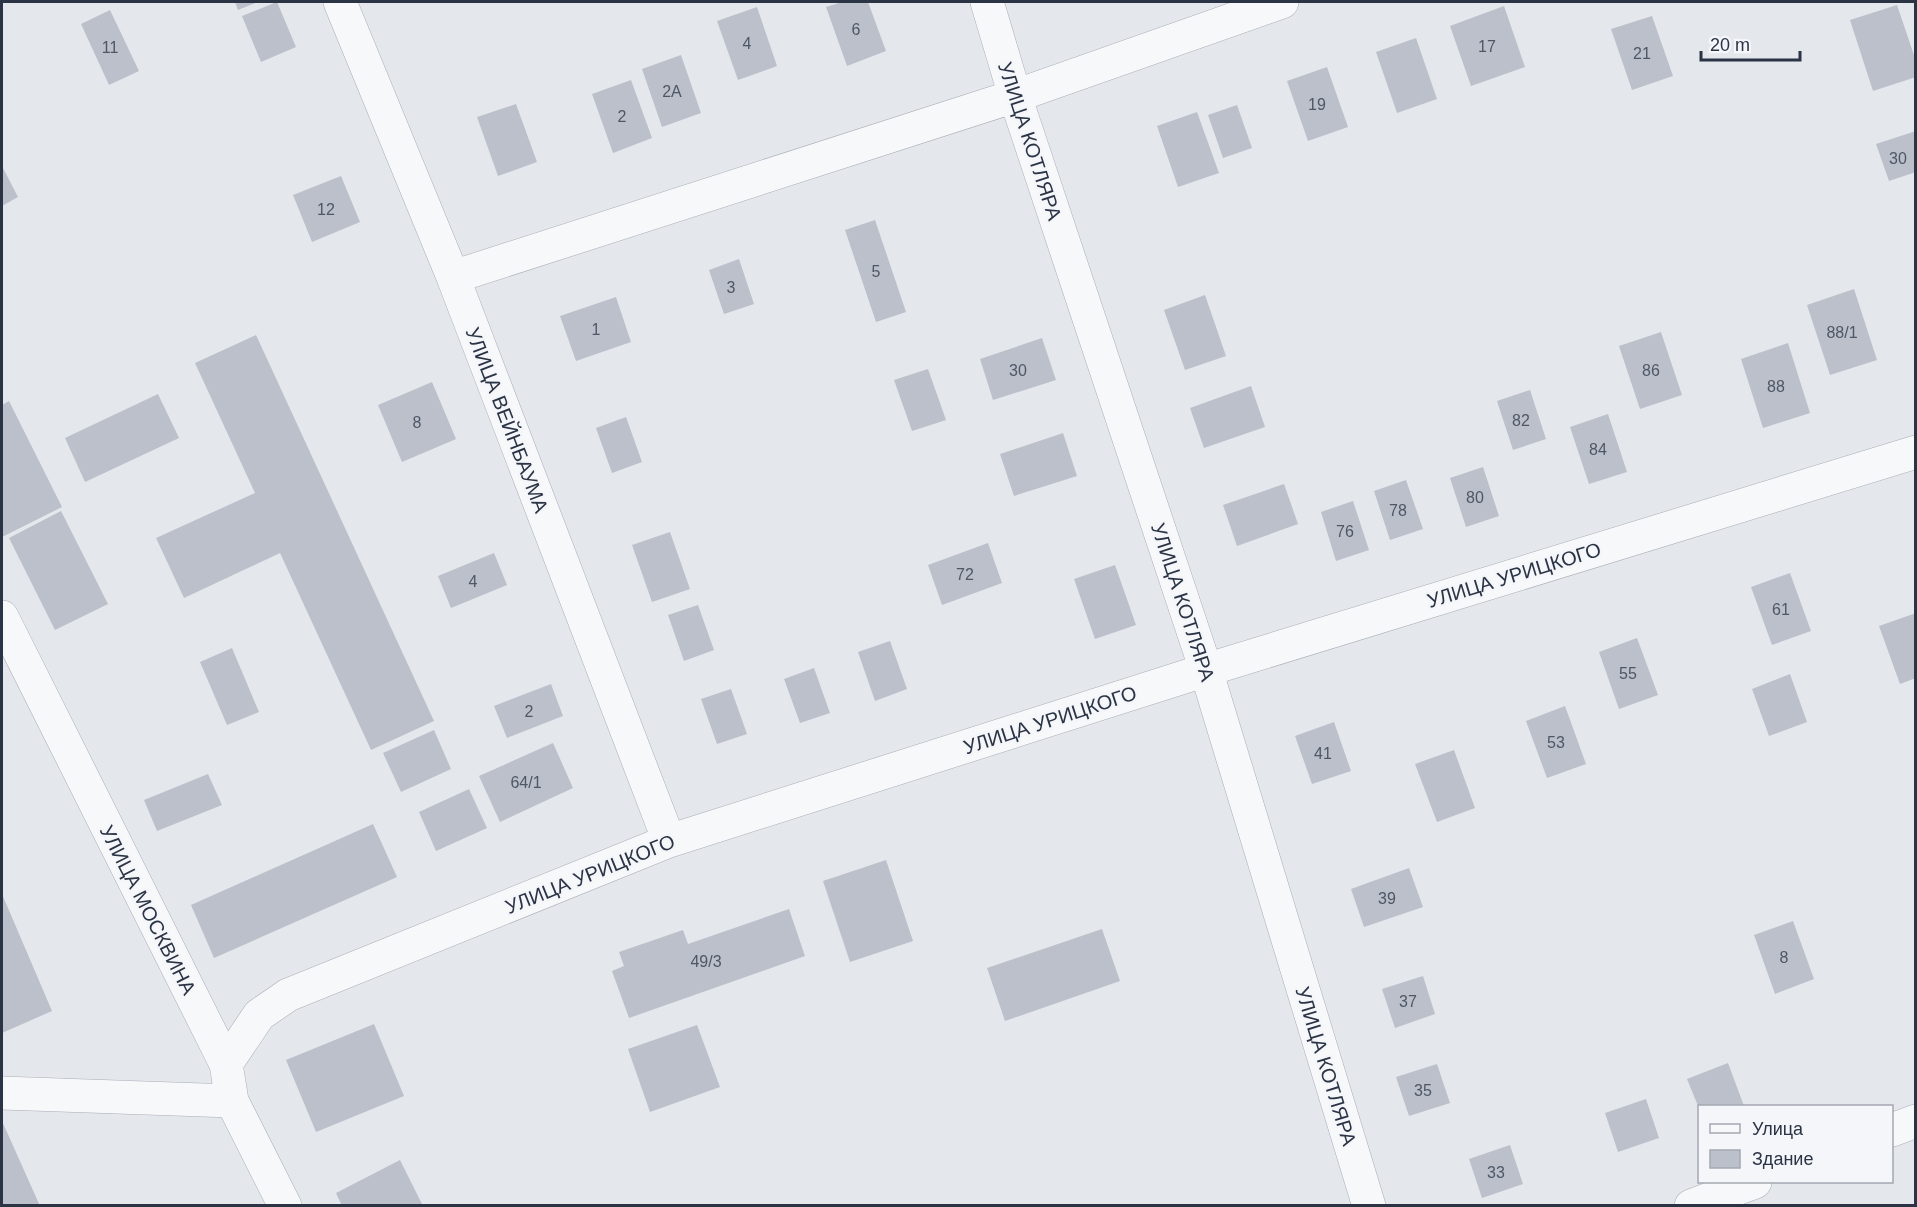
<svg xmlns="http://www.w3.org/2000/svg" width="1917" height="1207" font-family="Arial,sans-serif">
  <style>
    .building { fill: #bbc0ca }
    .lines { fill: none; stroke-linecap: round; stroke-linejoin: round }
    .minor-casing { stroke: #a9aeb7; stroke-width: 34 }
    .minor { stroke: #f7f8fa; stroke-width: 33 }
    .labels { text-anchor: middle; stroke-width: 5; stroke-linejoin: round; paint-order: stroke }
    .number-label { font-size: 16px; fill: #4f5766 }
    .street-label { font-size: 20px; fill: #2b3445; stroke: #f4f6f9 }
  </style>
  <rect width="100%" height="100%" fill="#e4e7ec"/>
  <!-- building -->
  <path class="building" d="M235 2H258L238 10Z
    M277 2 296 47 261 62 242 16Z
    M842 2H868L886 51 847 66 826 7Z
    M1897 5 1916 61V77L1873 91 1850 20Z
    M1504 6 1525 67 1471 86 1450 26Z
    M757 7 777 66 738 80 717 21Z
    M110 10 139 71 109 85 81 24Z
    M1652 16 1673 76 1632 90 1611 29Z
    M1416 38 1437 99 1397 113 1376 52Z
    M681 55 701 113 662 127 642 69Z
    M1327 67 1348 127 1308 141 1287 81Z
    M631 80 652 138 613 153 592 94Z
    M516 104 537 162 498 176 477 117Z
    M1237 105 1252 148 1223 158 1208 115Z
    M1197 112 1219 173 1178 187 1157 126Z
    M1916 131V172L1889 181 1876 144Z
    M2 166 18 197 2 206Z
    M341 176 360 222 312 242 293 195Z
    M875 220 906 312 876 322 845 230Z
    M739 259 754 304 724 314 709 270Z
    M1854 289 1877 360 1830 375 1807 305Z
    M1205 295 1226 356 1185 370 1164 310Z
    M616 297 631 342 576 361 560 316Z
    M1661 332 1682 395 1640 409 1619 346Z
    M256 335 434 721 371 750 280 553 184 598 156 538 255 493 195 363Z
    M1042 338 1056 380 993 400 980 359Z
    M1788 343 1810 413 1763 428 1741 359Z
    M928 369 946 420 912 431 894 380Z
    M432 382 456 439 402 462 378 405Z
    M1251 386 1265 427 1204 448 1190 408Z
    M1530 390 1546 439 1513 450 1497 401Z
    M158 394 179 438 85 482 65 438Z
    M9 401 62 507 2 537V405Z
    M1608 414 1627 472 1589 484 1570 427Z
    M626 417 642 462 612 473 596 428Z
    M1063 433 1077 476 1014 496 1000 454Z
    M1483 467 1499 516 1466 527 1450 478Z
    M1406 480 1423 529 1390 540 1374 491Z
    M1284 484 1298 524 1237 546 1223 505Z
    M1353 501 1369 550 1336 561 1321 512Z
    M61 511 108 604 55 630 9 538Z
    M670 532 690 589 652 602 632 545Z
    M988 543 1002 583 942 605 928 565Z
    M494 553 507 585 451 608 438 576Z
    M1115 565 1136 625 1095 639 1074 579Z
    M1790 573 1811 631 1772 645 1751 587Z
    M698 605 714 650 684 661 668 615Z
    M1916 613V678L1900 684 1879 626Z
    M1637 638 1658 695 1619 709 1599 652Z
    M890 641 907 689 875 701 858 652Z
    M232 648 259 712 227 725 200 662Z
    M814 668 830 713 800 723 784 679Z
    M1790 674 1807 722 1769 736 1752 689Z
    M551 684 563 716 507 738 494 706Z
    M731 689 747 734 717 744 701 699Z
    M1565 706 1586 764 1547 778 1526 721Z
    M1334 722 1351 771 1312 784 1295 736Z
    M434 730 451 769 401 792 383 753Z
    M553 743 573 788 500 822 479 776Z
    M1454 750 1475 808 1437 822 1415 764Z
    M208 774 222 805 157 831 144 800Z
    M469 789 487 828 436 851 419 812Z
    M373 824 397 877 214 958 191 905Z
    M886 860 913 941 850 962 823 881Z
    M1409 868 1423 907 1364 927 1351 889Z
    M2 894 52 1011 2 1033Z
    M789 909 805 956 629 1018 612 971 624 966 619 952 683 930 688 944Z
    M1793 921 1814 979 1775 994 1754 935Z
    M1102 929 1120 981 1005 1021 987 968Z
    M1423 976 1435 1014 1395 1028 1382 989Z
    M374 1024 404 1096 316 1132 286 1060Z
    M697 1025 720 1087 650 1112 628 1049Z
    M1728 1063 1744 1106H1698L1687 1079Z
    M1437 1064 1450 1103 1409 1116 1396 1077Z
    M1646 1099 1659 1138 1618 1152 1605 1113Z
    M2 1121 40 1206H2Z
    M1510 1145 1523 1184 1482 1198 1469 1159Z
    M400 1160 423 1206H342L336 1193Z"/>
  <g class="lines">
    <defs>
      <path id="minor" d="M340 2 453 277 669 841
        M987 2 1015 96 1206 670 1369 1206
        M453 277 1015 96 1282 2
        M2 617 226 1064 232 1101 285 1206
        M226 1064 259 1015 288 995 669 841 1206 670 1916 452
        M2 1093 232 1101
        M1892 1130 1916 1121
        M1691 1206 1755 1182"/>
    </defs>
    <!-- minor casing -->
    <use href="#minor" class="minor-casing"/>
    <!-- minor -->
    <use href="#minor" class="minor"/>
  </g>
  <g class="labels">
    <!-- number labels -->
    <g class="number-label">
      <text x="856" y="35">6</text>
      <text x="747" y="49">4</text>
      <text x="1487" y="52">17</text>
      <text x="110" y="53">11</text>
      <text x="1642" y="59">21</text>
      <text x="672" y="97">2А</text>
      <text x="1317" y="110">19</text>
      <text x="622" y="122">2</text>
      <text x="1898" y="164">30</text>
      <text x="326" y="215">12</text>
      <text x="876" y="277">5</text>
      <text x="731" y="293">3</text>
      <text x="596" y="335">1</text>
      <text x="1842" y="338">88/1</text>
      <text x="1018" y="376">30</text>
      <text x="1651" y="376">86</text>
      <text x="1776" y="392">88</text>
      <text x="1521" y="426">82</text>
      <text x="417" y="428">8</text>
      <text x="1598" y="455">84</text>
      <text x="1475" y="503">80</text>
      <text x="1398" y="516">78</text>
      <text x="1345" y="537">76</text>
      <text x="965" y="580">72</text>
      <text x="473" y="587">4</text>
      <text x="1781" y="615">61</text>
      <text x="1628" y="679">55</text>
      <text x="529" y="717">2</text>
      <text x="1556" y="748">53</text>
      <text x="1323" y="759">41</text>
      <text x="526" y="788">64/1</text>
      <text x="1387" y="904">39</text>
      <text x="1784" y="963">8</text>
      <text x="706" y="967">49/3</text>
      <text x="1408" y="1007">37</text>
      <text x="1423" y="1096">35</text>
      <text x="1496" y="1178">33</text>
    </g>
    <!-- street labels -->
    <g class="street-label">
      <text transform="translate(1030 141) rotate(72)" y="7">УЛИЦА КОТЛЯРА</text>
      <text transform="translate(507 420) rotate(69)" y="7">УЛИЦА ВЕЙНБАУМА</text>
      <text transform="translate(1514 575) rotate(-17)" y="7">УЛИЦА УРИЦКОГО</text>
      <text transform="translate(1183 602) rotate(72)" y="7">УЛИЦА КОТЛЯРА</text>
      <text transform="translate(1050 720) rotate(-18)" y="7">УЛИЦА УРИЦКОГО</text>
      <text transform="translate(590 874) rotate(-22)" y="7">УЛИЦА УРИЦКОГО</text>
      <text transform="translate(148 910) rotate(63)" y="7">УЛИЦА МОСКВИНА</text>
      <text transform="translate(1326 1066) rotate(73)" y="7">УЛИЦА КОТЛЯРА</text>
    </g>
  </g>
  <!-- border -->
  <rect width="1917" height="1207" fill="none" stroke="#2b3445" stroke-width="6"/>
  <!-- legend -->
  <rect x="1698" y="1105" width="195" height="78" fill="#f4f6f9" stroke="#a4a8b1" stroke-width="1.5"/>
  <rect x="1710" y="1124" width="30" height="9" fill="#f7f8fa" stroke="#a4a8b1" stroke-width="1.5"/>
  <text x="1752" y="1135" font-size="18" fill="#2b3445">Улица</text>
  <rect x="1710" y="1150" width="30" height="18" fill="#bbc0ca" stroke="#a4a8b1" stroke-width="1.5"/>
  <text x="1752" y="1165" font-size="18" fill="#2b3445">Здание</text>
  <!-- scale -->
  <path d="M1701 51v9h99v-9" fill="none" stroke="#2b3445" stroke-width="3"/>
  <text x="1710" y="51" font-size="18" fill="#2b3445" stroke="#f4f6f9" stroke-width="4.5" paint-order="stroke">20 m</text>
</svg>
